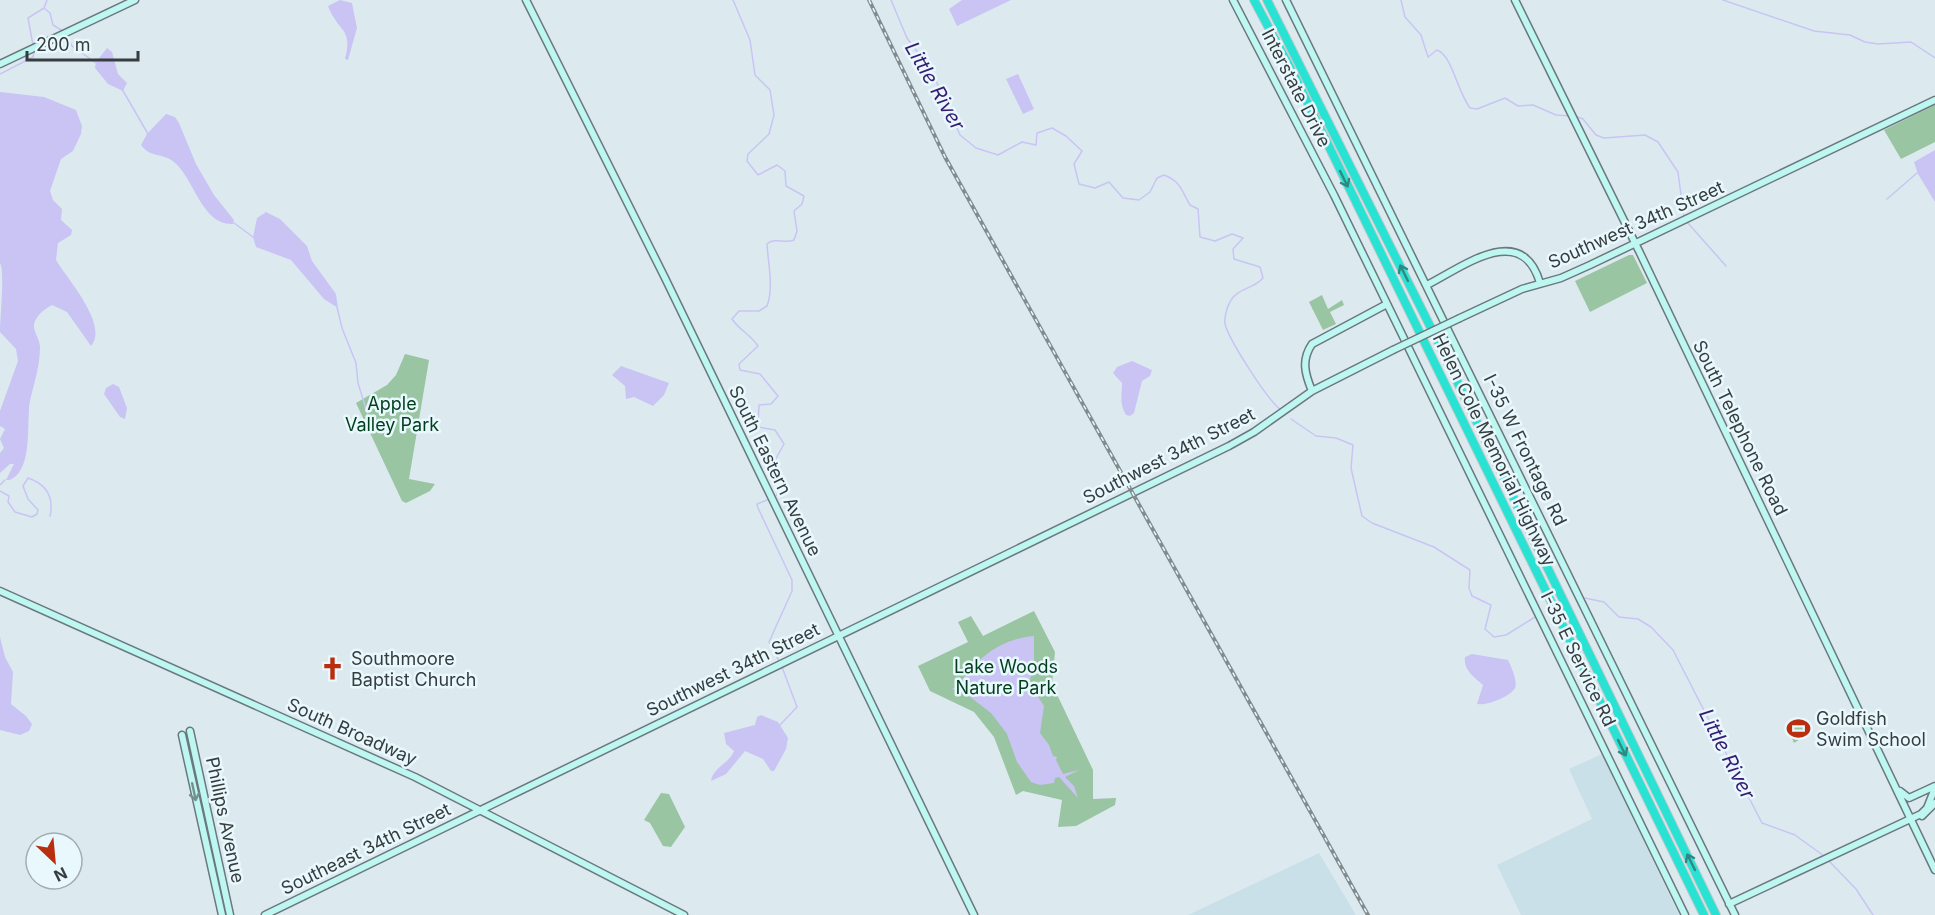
<svg xmlns="http://www.w3.org/2000/svg" width="1935" height="915" font-family="Inter,sans-serif">
  <style>
    .built { fill: #c9e0e9 }
    .green { fill: #99c5a3 }
    .water { fill: #c9c4f4 }
    .lines { fill: none; stroke-linecap: round; stroke-linejoin: round }
    .stream { stroke: #c9c4f4; stroke-width: 1.5 }
    .secondary-casing { stroke: #6b797d; stroke-width: 9 }
    .highway-casing { stroke: #c7c9c9; stroke-width: 10 }
    .secondary { stroke: #bef7f2; stroke-width: 6 }
    .highway { stroke: #28e3d4; stroke-width: 8 }
    .rail-casing { stroke: #828c8f; stroke-width: 4 }
    .rail { stroke: #e9f8fd; stroke-width: 1.5; stroke-dasharray: 4.5; stroke-linecap: butt }
    .secondary-bridge-casing { stroke: #6b797d; stroke-width: 9; stroke-linecap: butt }
    .secondary-bridge { stroke: #bef7f2; stroke-width: 6 }
    .oneway { stroke: #308882 }
    .oneway2 { stroke: #749190 }
    .labels { text-anchor: middle; stroke-width: 5; stroke-linejoin: round; paint-order: stroke }
    .street-label { font-size: 18px; fill: #373d3f; stroke: #e9f8fd }
    .park-label { font-size: 18px; fill: #003e1b; stroke: #e9f8fd }
    .poi-label { font-size: 18px; fill: #373d3f; stroke: #e9f8fd; text-anchor: start }
    .water-label { font-size: 20px; font-style: italic; fill: #361c73; stroke: #e9f8fd }
  </style>
  <rect width="100%" height="100%" fill="#dceaf0"/>
  <!-- built -->
  <path class="built" d="M1602 754 1679 915H1521L1497 865 1592 819 1569 769Z
    M1319 853 1356 915H1188Z"/>
  <!-- green -->
  <path class="green" d="M1935 105V142L1901 159 1884 130Z
    M1629 255H1633L1647 283 1590 312 1575 281Z
    M1322 295 1328 309 1342 300 1344 305 1330 312 1336 324 1323 330 1309 302Z
    M405 354 429 360 409 479 435 484 430 491 406 503 402 501 356 403 387 385 396 375Z
    M1034 611 1055 652 1052 684 1093 770V799L1116 798 1115 805 1076 826 1058 827 1062 800 1023 791 1016 795 994 737 974 712 930 691 918 666 968 642 958 622 971 616 983 636Z
    M1802 717 1810 733 1794 743 1786 725Z
    M661 793 669 794 685 827 671 847 663 846 650 823 644 820Z"/>
  <!-- water -->
  <path class="water" d="M340 0 352 3 357 28 348 60 345 59C353 27 339 34 328 6Z
    M962 0H1011L957 26 949 9Z
    M107 48 112 52 118 74 127 83 123 91 108 84 95 68 96 62Z
    M1018 74 1034 109 1023 114 1006 79Z
    M0 92 44 97 76 110 82 126 81 134 73 151 61 159 50 191 53 200 62 209 61 220 72 230 71 235 58 243 56 260C68 280 109 325 91 346L67 312 52 305C45 309 39 313 35 321 31 330 40 338 40 347 40 366 34 383 30 401 26 421 34 472 9 480H6L14 464H10L0 473V453L4 448 0 439 5 429 0 426V411L18 361 16 349 0 332C0 317 5 273 0 263Z
    M166 114 175 117 179 123 196 164 214 195 234 220 233 224C202 226 194 178 174 162 164 153 150 158 141 145L147 134Z
    M1935 150V202L1918 174 1914 162Z
    M266 212 280 219 307 246 312 261 336 294 338 308 324 299 291 260 256 247 253 237 257 218Z
    M1132 361 1152 370 1150 376 1142 381 1134 413 1130 416 1126 415C1119 403 1122 395 1122 383L1113 373 1117 367Z
    M621 366 669 383 664 395 653 406 634 397 626 399 625 386 612 375Z
    M113 384 119 387 127 408 125 419 120 417 104 394 106 388Z
    M1034 636V663L1040 666 1034 667 1029 683 1044 706 1040 733 1049 745 1053 756 1057 757 1056 760 1063 774 1079 770 1065 777 1074 786 1078 798 1059 777 1055 778 1054 783 1040 785 1031 782 1017 762 1007 734 991 713 961 690 951 689 957 687C976 659 999 639 1034 636Z
    M0 637 5 657 13 672 11 704 26 716 32 724 29 731 20 735 0 730Z
    M1472 654 1508 660C1511 666 1518 682 1515 688 1510 697 1486 706 1477 704L1483 685C1474 677 1463 670 1465 657Z
    M761 715 778 722 788 738 786 749 774 771H771L763 759 745 751 726 774 711 781C713 767 729 764 734 751L726 744 724 733 755 725 757 717Z"/>
  <g class="lines">
    <!-- stream -->
    <path class="stream" d="M733 0 750 40 755 75 770 90 774 115 769 134 748 154 747 161 758 175 777 165 785 171 786 186 804 196 802 204 794 211 797 231 794 240C785 244 775 237 767 244 768 263 774 288 767 306L759 311H739L732 319C738 329 751 335 758 346L739 364 740 370 760 374 778 396 771 404 759 405 758 427 775 430 784 444 774 462 782 485 776 496
      M891 0 907 38 932 72 960 135 976 148 998 155 1022 142 1036 145 1037 133 1052 128 1066 136 1082 151 1074 164 1079 184 1095 188 1109 182 1123 198 1139 200 1150 192 1157 178 1164 175C1181 181 1182 192 1190 205L1198 209 1200 237 1215 241 1232 234 1243 238 1233 249 1234 259 1260 267 1263 278C1254 289 1237 288 1230 302 1227 307 1224 318 1225 324 1229 340 1268 401 1281 410
      M1401 0 1405 17 1421 35 1428 57 1437 50C1452 55 1457 91 1470 108L1477 109 1505 98 1518 106 1533 105 1556 115 1571 116
      M1723 0 1814 31 1850 35 1865 42 1878 44 1911 42 1935 58
      M44 8 50 13 53 25 63 31
      M66 34 72 46 96 63
      M33 45 28 18 44 8 47 0
      M0 74 33 57 34 52
      M122 89 148 134
      M1575 116 1583 119 1596 135 1604 138 1645 135 1658 142 1678 172 1684 218
      M1887 199 1917 173
      M1687 222 1726 266
      M234 223 253 237
      M337 307 342 328 356 363 358 383 373 432
      M1291 419 1316 436 1336 438 1353 445 1351 468 1362 516 1372 523 1434 547 1470 570 1469 588 1472 596 1491 605 1485 629 1494 637 1506 635 1535 617
      M0 485 5 480
      M0 491 9 496 8 502 15 512 32 517 37 514 38 510 28 499 23 486 28 478C46 484 54 497 50 516
      M767 500 757 504 758 508 792 580V591L769 642 779 661
      M1585 598 1604 602 1619 617 1638 619 1651 627 1673 650 1762 823 1795 835 1824 856
      M780 725 797 707 782 667
      M1828 860 1856 889 1873 915"/>
    <defs>
      <path id="secondary" d="M526 0 665 278 974 915
        M1233 0 1334 195 1685 915
        M1286 0 1735 915
        M1515 0 1639 251 1935 870
        M0 64 135 0
        M1427 285C1464 266 1522 221 1540 283
        M1460 318 1522 289 1561 278 1590 265 1935 100
        M1312 391C1305 374 1301 360 1312 344L1387 304
        M0 591 415 777 684 915
        M190 731 230 915
        M182 735 222 915
        M1900 791 1909 798 1935 786
        M1922 816 1935 803
        M1729 904 1921 814 1927 808 1935 788
        M265 915 1229 446 1254 432 1312 391 1393 350"/>
      <path id="highway" d="M1254 0 1296 79 1704 915
        M1267 0 1437 340 1716 915"/>
    </defs>
    <!-- secondary casing -->
    <use href="#secondary" class="secondary-casing"/>
    <!-- highway casing -->
    <use href="#highway" class="highway-casing"/>
    <!-- secondary -->
    <use href="#secondary" class="secondary"/>
    <!-- highway -->
    <use href="#highway" class="highway"/>
    <defs>
      <path id="rail" d="M869 0 945 157 1368 915"/>
    </defs>
    <!-- rail casing -->
    <use href="#rail" class="rail-casing"/>
    <!-- rail -->
    <use href="#rail" class="rail"/>
    <defs>
      <path id="secondary-bridge" d="M1393 350 1460 318"/>
    </defs>
    <!-- secondary-bridge casing -->
    <use href="#secondary-bridge" class="secondary-bridge-casing"/>
    <!-- secondary-bridge -->
    <use href="#secondary-bridge" class="secondary-bridge"/>
  </g>
  <!-- one-way arrows -->
  <defs><path id="oneway-shaft" d="M-6 0H5M1.5-3L5.5 0L1.5 3" fill="none" stroke-width="1.6" stroke-linecap="round" stroke-linejoin="round" transform="scale(1.5)"/></defs>
  <g class="oneway">
    <use href="#oneway-shaft" transform="translate(1344 179) rotate(64)"/>
    <use href="#oneway-shaft" transform="translate(1404 273) rotate(-116)"/>
    <use href="#oneway-shaft" transform="translate(1622 748) rotate(64)"/>
    <use href="#oneway-shaft" transform="translate(1691 862) rotate(-116)"/>
  </g>
  <use class="oneway2" href="#oneway-shaft" transform="translate(194 792) rotate(78)"/>
  <!-- icons -->
  <defs>
    <symbol id="church-bare" viewBox="-9 -9 18 18"><path d="M-1.2-6h2.4v3.5h3.3v2.4h-3.3V6h-2.4V-.1h-3.3v-2.4h3.3Z" fill="#b92e0f" stroke="#e9f8fd" stroke-width="2.5" paint-order="stroke"/></symbol>
    <symbol id="stadium-bare" viewBox="-9 -9 18 18"><path d="M0-5a6.5 5 0 1 0 0 10a6.5 5 0 1 0 0-10ZM-3.5-1.8h7v3.6h-7Z" fill="#b92e0f" stroke="#e9f8fd" stroke-width="2.5" paint-order="stroke"/></symbol>
  </defs>
  <g fill-rule="evenodd">
    <use href="#church-bare" x="316" y="652" width="33" height="33"/>
    <use href="#stadium-bare" x="1782" y="712" width="33" height="33"/>
  </g>
  <g class="labels">
    <!-- street labels -->
    <g class="street-label">
      <text transform="translate(1296 88) rotate(63)" y="6">Interstate Drive</text>
      <text transform="translate(1636 225) rotate(-24)" y="6">Southwest 34th Street</text>
      <text transform="translate(1740 428) rotate(64)" y="6">South Telephone Road</text>
      <text transform="translate(1494 450) rotate(64)" y="6">Helen Cole Memorial Highway</text>
      <text transform="translate(1525 450) rotate(64)" y="6">I-35 W Frontage Rd</text>
      <text transform="translate(1169 456) rotate(-27)" y="6">Southwest 34th Street</text>
      <text transform="translate(775 471) rotate(64)" y="6">South Eastern Avenue</text>
      <text transform="translate(1578 659) rotate(64)" y="6">I-35 E Service Rd</text>
      <text transform="translate(733 670) rotate(-26)" y="6">Southwest 34th Street</text>
      <text transform="translate(352 732) rotate(24)" y="6">South Broadway</text>
      <text transform="translate(225 820) rotate(78)" y="6">Phillips Avenue</text>
      <text transform="translate(366 849) rotate(-26)" y="6">Southeast 34th Street</text>
    </g>
    <!-- park labels -->
    <g class="park-label">
      <text x="392" y="410">Apple<tspan x="392" dy="21">Valley Park</tspan></text>
      <text x="1006" y="673">Lake Woods<tspan x="1006" dy="21">Nature Park</tspan></text>
    </g>
    <!-- poi labels -->
    <g class="poi-label">
      <text x="351" y="665">Southmoore<tspan x="351" dy="21">Baptist Church</tspan></text>
      <text x="1816" y="725">Goldfish<tspan x="1816" dy="21">Swim School</tspan></text>
    </g>
    <!-- water labels -->
    <g class="water-label">
      <text transform="translate(935 86) rotate(60)" y="7">Little River</text>
      <text transform="translate(1727 754) rotate(63)" y="7">Little River</text>
    </g>
  </g>
  <!-- north arrow -->
  <g transform="translate(54 861) rotate(154)"><circle r="28" fill="#e9f8fd" stroke="#a2adb1" stroke-width="1.5"/>
  <path d="M0-4.5L10 22L0 15L-10 22Z" fill="#b92e0f"/>
  <text y="-9" font-size="16" font-weight="bold" text-anchor="middle" fill="#373d3f">N</text>
  </g>
  <!-- scale -->
  <path d="M27 51v9h111v-9" fill="none" stroke="#373d3f" stroke-width="3"/>
  <text x="36" y="51" font-size="18" fill="#373d3f" stroke="#e9f8fd" stroke-width="4.5" paint-order="stroke">200 m</text>
</svg>
